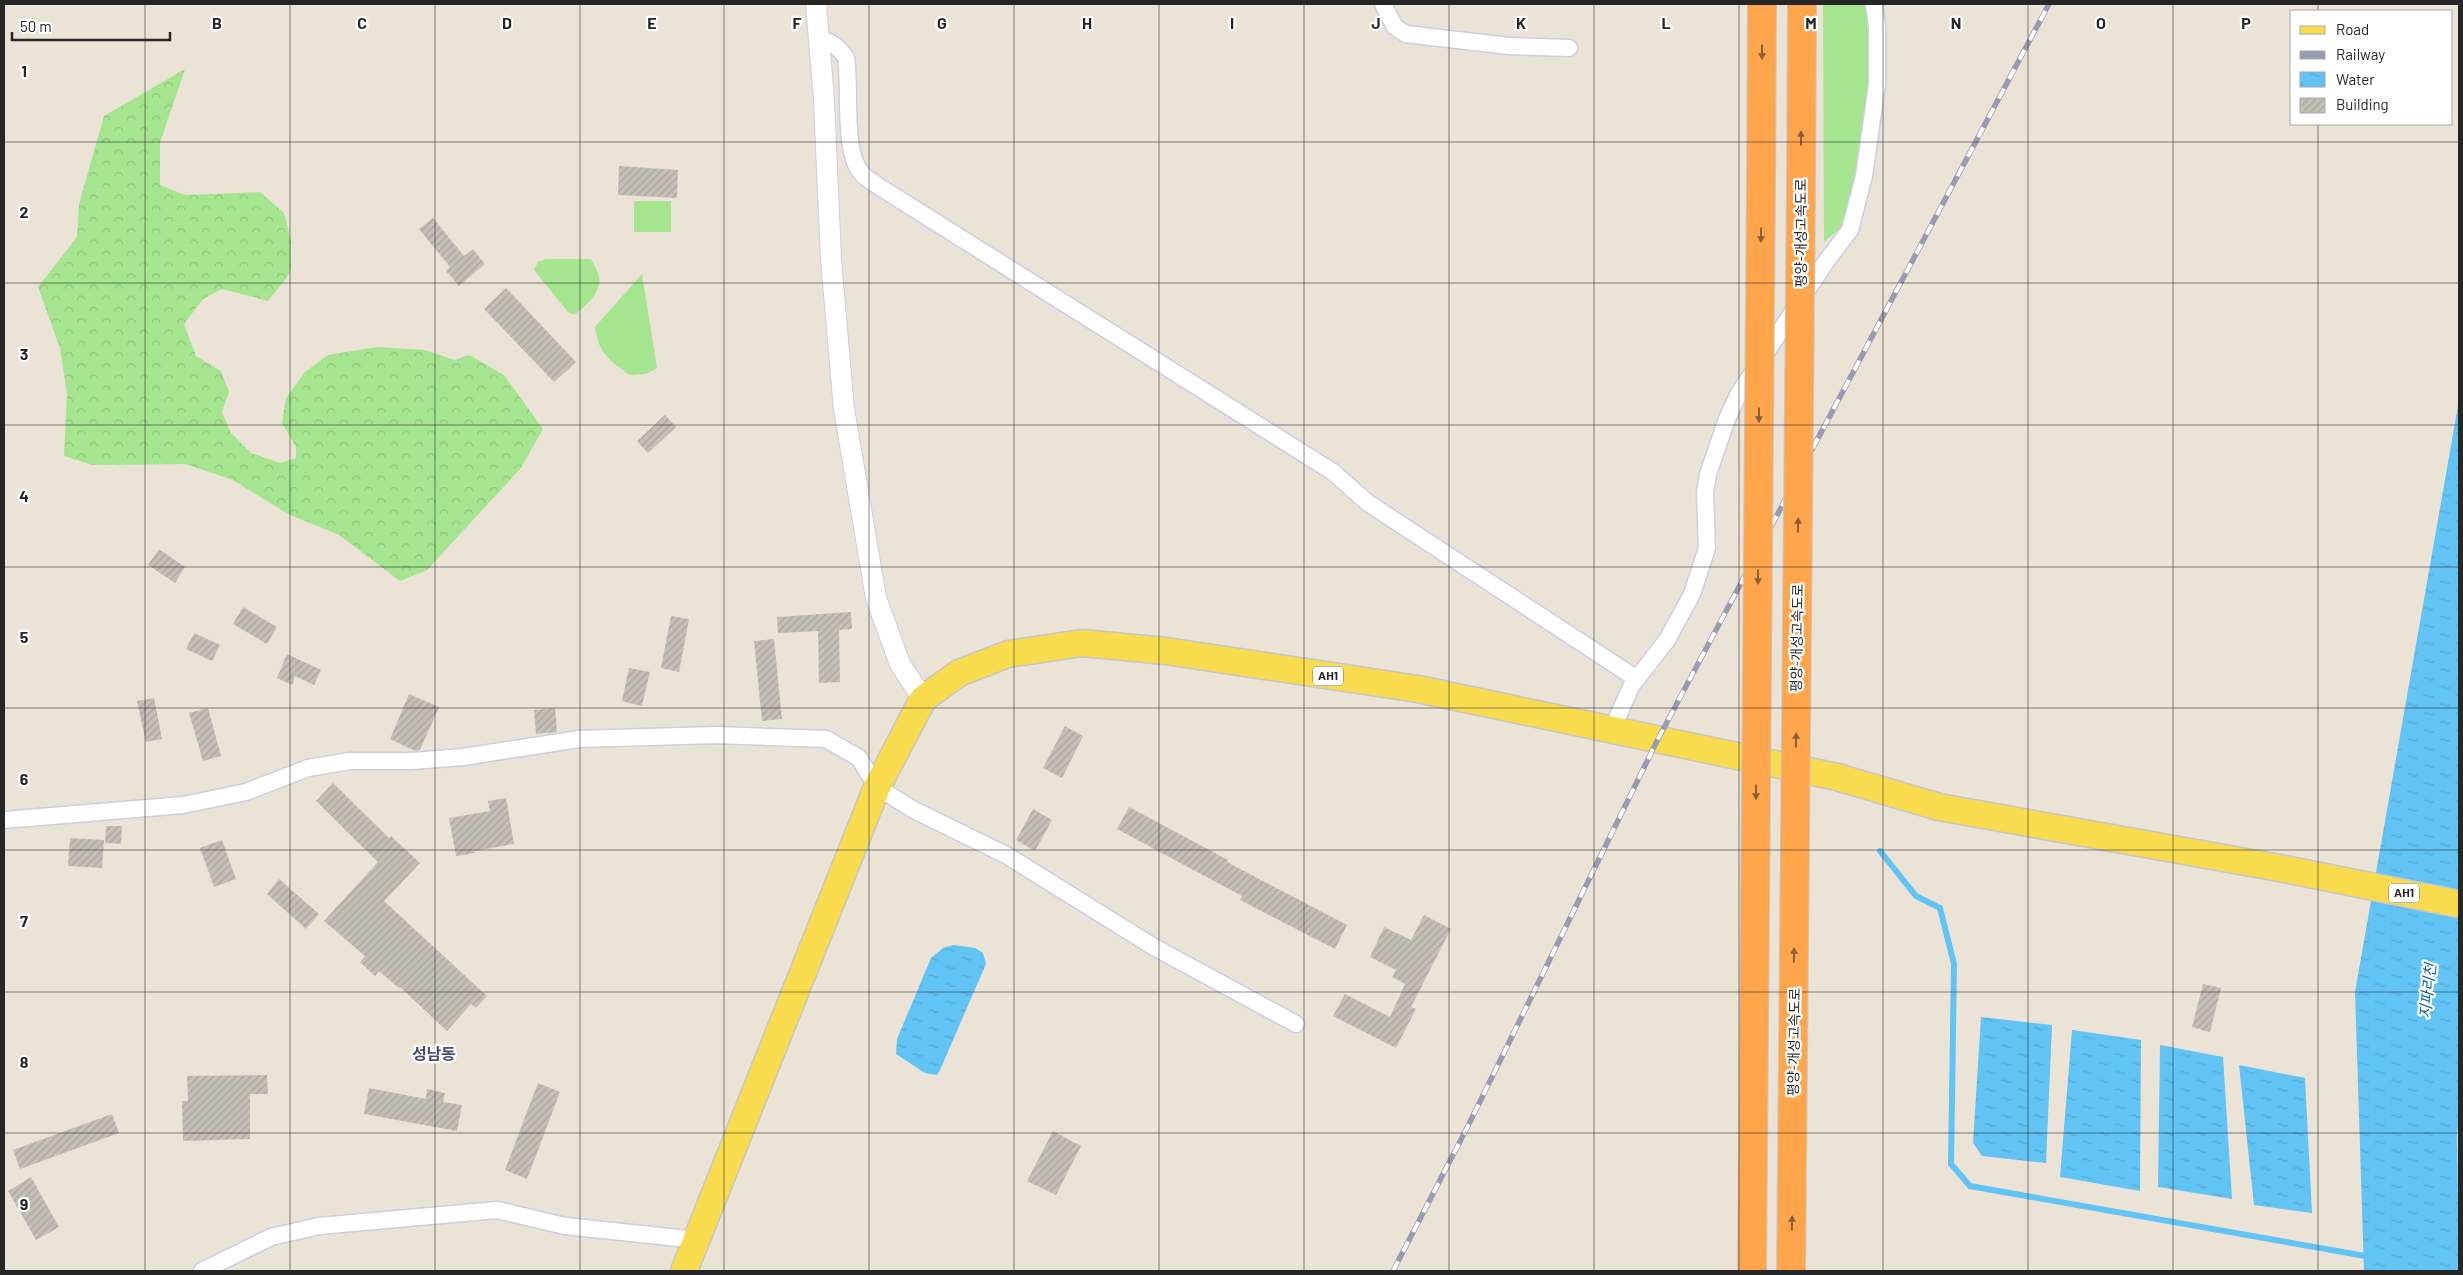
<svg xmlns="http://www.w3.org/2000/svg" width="2463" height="1275" font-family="Barlow,'Noto Sans KR',sans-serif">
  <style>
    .grass { fill: #a6e58f }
    .forest { fill: url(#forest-crowns) }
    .water { fill: url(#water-ripples) }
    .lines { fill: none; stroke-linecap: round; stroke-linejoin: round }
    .stream { stroke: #61c4f5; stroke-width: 6 }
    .building { fill: url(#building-hatch) }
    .minor-casing { stroke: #cccee1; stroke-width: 19 }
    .tertiary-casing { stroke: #cccee1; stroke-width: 22 }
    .primary-casing { stroke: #c7c7c7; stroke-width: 29 }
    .motorway-casing { stroke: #c7c7c7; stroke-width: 30 }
    .minor { stroke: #fff; stroke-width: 16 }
    .tertiary { stroke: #fff; stroke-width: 20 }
    .primary { stroke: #f8dc4e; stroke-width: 26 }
    .motorway { stroke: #ffa64d; stroke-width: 28 }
    .rail-casing { stroke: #999bb2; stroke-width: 5.5 }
    .rail { stroke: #fff; stroke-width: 4; stroke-dasharray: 11; stroke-linecap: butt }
    .motorway-bridge-casing { stroke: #c7c7c7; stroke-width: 30; stroke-linecap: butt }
    .motorway-bridge { stroke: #ffa64d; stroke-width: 28 }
    .oneway { fill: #886038 }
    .grid { fill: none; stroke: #262626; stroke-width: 1; stroke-opacity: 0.55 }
    .labels { text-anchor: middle; stroke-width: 4.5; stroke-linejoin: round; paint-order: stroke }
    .shield { fill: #fff; stroke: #676767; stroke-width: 1 }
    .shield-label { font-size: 12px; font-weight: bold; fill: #262626 }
    .street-label { font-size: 14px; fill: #262626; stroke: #fff }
    .water-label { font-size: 15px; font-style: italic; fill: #065e9b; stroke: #fff }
    .quarter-label { font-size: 16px; font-weight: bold; fill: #454b79; stroke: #fff }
    .grid-label { font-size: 16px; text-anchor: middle; font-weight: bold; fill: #262626; stroke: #fff; stroke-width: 4.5; stroke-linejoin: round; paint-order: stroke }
  </style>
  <defs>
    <pattern id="forest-crowns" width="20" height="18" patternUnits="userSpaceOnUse" patternTransform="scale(1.25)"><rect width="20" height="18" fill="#a6e58f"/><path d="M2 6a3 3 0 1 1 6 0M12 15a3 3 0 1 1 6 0" fill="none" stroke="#8fc47b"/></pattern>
    <pattern id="water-ripples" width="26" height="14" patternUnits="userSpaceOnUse" patternTransform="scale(1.25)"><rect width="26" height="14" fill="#61c4f5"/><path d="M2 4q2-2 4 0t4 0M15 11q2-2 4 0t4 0" fill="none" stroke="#54a8d2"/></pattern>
    <pattern id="building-hatch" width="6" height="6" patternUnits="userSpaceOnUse" patternTransform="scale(1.25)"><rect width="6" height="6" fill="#c5c0b7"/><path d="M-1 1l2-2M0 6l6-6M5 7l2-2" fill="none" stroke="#a9a59d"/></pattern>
  </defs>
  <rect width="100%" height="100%" fill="#ebe3d6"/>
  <!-- grass -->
  <path class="grass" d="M1823 4H1865L1872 68 1861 161 1843 226 1824 242Z
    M634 201H671V232H634Z
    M546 259H591C594 265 598 271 599 277 602 292 585 307 574 315L568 312 534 270 538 262Z
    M642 274 657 368 646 374 630 375C610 361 598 353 595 327Z"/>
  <!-- forest -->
  <path class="forest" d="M185 69 160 143V185L185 195 260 192 284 213 291 241V272L268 301 222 289 203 299 184 324 196 356 221 371 229 392 222 412 231 433 251 453 280 463 296 458V447L282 423 286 398 305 372 328 355 377 347 425 350 455 360 469 355 504 375 543 429 521 468 427 570 400 581 339 535 288 514 233 480 185 464 92 465 64 456 67 394 60 348 38 287 77 237 79 204 104 116Z"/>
  <!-- water -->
  <path class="water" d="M2459 400V1118L2457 1134 2459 1271H2364L2355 992Z
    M953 945 975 948 983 953 986 964 940 1070 937 1075 925 1073 896 1054 897 1039 931 958 943 948Z
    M1981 1017 2052 1025 2046 1163 1982 1156 1973 1143Z
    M2072 1030 2141 1040 2140 1191 2060 1177Z
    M2160 1045 2223 1057 2232 1199 2158 1187Z
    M2239 1065 2305 1078 2312 1213 2254 1205Z"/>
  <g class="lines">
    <!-- stream -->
    <path class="stream" d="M1880 851 1916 896 1940 908 1954 964 1951 1164 1970 1186 2371 1257"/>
  </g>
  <!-- building -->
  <path class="building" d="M619 166 678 170 677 198 618 195Z
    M433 218 464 256 473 249 485 264 459 286 446 271 450 267 419 229Z
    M506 288 576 362 554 382 484 309Z
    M665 415 676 427 648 453 637 441Z
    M159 549 185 567 175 583 148 565Z
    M243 607 277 627 267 644 233 624Z
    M851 612 852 629 839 630 840 682 819 683 818 631 778 633 777 617Z
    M671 616 689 619 679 672 661 668Z
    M194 633 220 645 212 661 186 649Z
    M774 639 782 719 762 721 754 641Z
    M287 654 321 670 314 685 295 676 292 685 277 678Z
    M629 668 650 672 642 706 622 701Z
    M409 694 439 707 420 750 415 751 390 739Z
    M154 698 162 739 146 742 137 701Z
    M208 708 221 756 203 761 189 713Z
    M555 708 557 732 536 734 534 710Z
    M1065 726 1083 736 1062 778 1043 768Z
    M333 783 389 838 391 836 420 863 384 901 487 996 476 1008 471 1004 447 1031 400 987 399 988 379 971 375 976 360 962 365 956 324 921 378 862 316 801Z
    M506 798 514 844 474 851 475 853 456 856 449 818 490 811 488 801Z
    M1129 807 1228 860 1227 862 1347 925 1335 949 1240 900 1242 896 1117 829Z
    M1033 809 1052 820 1035 851 1016 840Z
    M106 826H122L121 844 105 843Z
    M70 838 104 840 102 868 68 866Z
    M222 840 236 879 214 887 200 848Z
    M279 879 319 914 306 929 267 894Z
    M1424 915 1451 929 1411 1007 1416 1009 1396 1048 1333 1016 1345 994 1390 1017 1405 984 1392 977 1396 970 1370 957 1384 927 1411 940Z
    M2203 984 2221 988 2210 1032 2192 1027Z
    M267 1075 268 1094H250V1139L183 1141 182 1101H188L187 1076Z
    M538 1083 560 1092 527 1179 505 1170Z
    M369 1088 426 1099 427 1089 445 1093 443 1102 462 1105 457 1131 364 1114Z
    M112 1114 119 1133 20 1169 13 1150Z
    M1053 1131 1081 1146 1056 1195 1027 1181Z
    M31 1177 59 1227 36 1240 8 1191Z"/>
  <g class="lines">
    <defs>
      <path id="minor" d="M1383 4 1395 27 1406 34 1509 46 1569 48
        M819 39C832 42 839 47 846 58 851 88 842 152 862 174 867 179 873 182 878 186L1333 472 1368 503 1637 679
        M1612 729 1632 685 1667 640 1692 594 1707 548 1705 493 1708 474 1727 419 1738 395 1825 263 1850 230 1864 176 1877 84V27L1874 4
        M4 820 183 805 246 792 308 768 350 761H412L463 757 579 739 717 735 826 739 859 758 877 787 914 810 1006 855 1154 947 1296 1024
        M202 1271 271 1237 319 1226 497 1210 565 1226 697 1240"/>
      <path id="tertiary" d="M816 4 824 100 831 260 844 409 876 598 900 664 923 699"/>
      <path id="primary" d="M684 1271 877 787 923 699 959 673 1008 654 1082 643 1166 651 1418 689 1837 777 1939 807 2285 869 2459 904"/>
      <path id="motorway" d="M1761 186 1762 4
        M1801 187 1802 4"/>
    </defs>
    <!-- minor casing -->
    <use href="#minor" class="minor-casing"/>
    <!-- tertiary casing -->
    <use href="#tertiary" class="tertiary-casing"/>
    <!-- primary casing -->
    <use href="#primary" class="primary-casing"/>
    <!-- motorway casing -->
    <use href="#motorway" class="motorway-casing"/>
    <!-- minor -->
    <use href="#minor" class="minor"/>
    <!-- tertiary -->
    <use href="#tertiary" class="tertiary"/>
    <!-- primary -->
    <use href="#primary" class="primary"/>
    <!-- motorway -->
    <use href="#motorway" class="motorway"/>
    <defs>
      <path id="rail" d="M1393 1271 1468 1126 1658 739 2049 4"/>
    </defs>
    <!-- rail casing -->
    <use href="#rail" class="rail-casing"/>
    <!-- rail -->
    <use href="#rail" class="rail"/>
    <defs>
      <path id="motorway-bridge" d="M1752 1271 1761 186
        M1791 1271 1801 187"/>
    </defs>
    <!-- motorway-bridge casing -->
    <use href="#motorway-bridge" class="motorway-bridge-casing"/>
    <!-- motorway-bridge -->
    <use href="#motorway-bridge" class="motorway-bridge"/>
  </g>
  <!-- one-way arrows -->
  <defs><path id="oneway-solid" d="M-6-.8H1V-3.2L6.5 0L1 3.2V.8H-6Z" transform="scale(1.25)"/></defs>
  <g class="oneway">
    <use href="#oneway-solid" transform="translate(1762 52) rotate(90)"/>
    <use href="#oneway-solid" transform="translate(1801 138) rotate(-90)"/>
    <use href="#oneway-solid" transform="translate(1761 235) rotate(90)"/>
    <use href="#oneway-solid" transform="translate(1759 415) rotate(90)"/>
    <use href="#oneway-solid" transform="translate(1798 525) rotate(-89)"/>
    <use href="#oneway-solid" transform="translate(1758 577) rotate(90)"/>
    <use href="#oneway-solid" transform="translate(1796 740) rotate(-89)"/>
    <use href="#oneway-solid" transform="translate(1756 792) rotate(90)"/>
    <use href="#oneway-solid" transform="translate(1794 955) rotate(-89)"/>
    <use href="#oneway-solid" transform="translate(1792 1223) rotate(-89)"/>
  </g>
  <!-- grid -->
  <path class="grid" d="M145 4V1271M290 4V1271M435 4V1271M580 4V1271M724 4V1271M869 4V1271M1014 4V1271M1159 4V1271M1304 4V1271M1449 4V1271M1594 4V1271M1739 4V1271M1883 4V1271M2028 4V1271M2173 4V1271M2318 4V11M2318 124V1271M4 142H2459M4 283H2459M4 425H2459M4 567H2459M4 708H2459M4 850H2459M4 992H2459M4 1133H2459"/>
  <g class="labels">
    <!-- shield labels -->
    <g class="shield">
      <rect x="1313" y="666.5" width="30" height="19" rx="4"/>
      <rect x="2389" y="883.5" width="30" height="19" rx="4"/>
    </g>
    <g class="shield-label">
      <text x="1328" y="680">AH1</text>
      <text x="2404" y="897">AH1</text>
    </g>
    <!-- street labels -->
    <g class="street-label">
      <text transform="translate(1801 233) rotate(-90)" y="5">평양-개성고속도로</text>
      <text transform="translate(1797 638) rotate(-89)" y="5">평양-개성고속도로</text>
      <text transform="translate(1794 1042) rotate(-89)" y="5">평양-개성고속도로</text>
    </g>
    <!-- water labels -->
    <g class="water-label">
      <text transform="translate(2428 991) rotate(-84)" y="5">지파리천</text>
    </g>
    <!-- quarter labels -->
    <g class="quarter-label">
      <text x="434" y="1060">성남동</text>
    </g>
  </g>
  <g class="grid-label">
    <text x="217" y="29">B</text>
    <text x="362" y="29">C</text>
    <text x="507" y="29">D</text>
    <text x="652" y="29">E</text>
    <text x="797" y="29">F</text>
    <text x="942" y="29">G</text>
    <text x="1087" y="29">H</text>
    <text x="1232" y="29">I</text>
    <text x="1376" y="29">J</text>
    <text x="1521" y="29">K</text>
    <text x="1666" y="29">L</text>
    <text x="1811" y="29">M</text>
    <text x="1956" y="29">N</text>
    <text x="2101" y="29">O</text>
    <text x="2246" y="29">P</text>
    <text x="24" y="77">1</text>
    <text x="24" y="218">2</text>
    <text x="24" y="360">3</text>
    <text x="24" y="502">4</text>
    <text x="24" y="643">5</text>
    <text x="24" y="785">6</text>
    <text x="24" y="927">7</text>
    <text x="24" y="1068">8</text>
    <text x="24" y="1210">9</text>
  </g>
  <!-- border -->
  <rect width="2463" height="1275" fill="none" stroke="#262626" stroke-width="10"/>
  <!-- legend -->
  <rect x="2290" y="10" width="162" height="115" fill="#ffffff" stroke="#a8a8a8"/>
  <rect x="2300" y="26" width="25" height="8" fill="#f8dc4e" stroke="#a8a8a8"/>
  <text x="2336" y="35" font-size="15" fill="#262626">Road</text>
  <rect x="2300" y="51" width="25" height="8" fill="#999bb2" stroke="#a8a8a8"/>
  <text x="2336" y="60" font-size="15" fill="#262626">Railway</text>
  <rect x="2300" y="72" width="25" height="15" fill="url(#water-ripples)" stroke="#a8a8a8"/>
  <text x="2336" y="85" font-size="15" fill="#262626">Water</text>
  <rect x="2300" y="98" width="25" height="15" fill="url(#building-hatch)" stroke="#a8a8a8"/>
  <text x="2336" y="110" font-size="15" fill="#262626">Building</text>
  <!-- scale -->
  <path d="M12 32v8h158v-8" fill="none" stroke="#262626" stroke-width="2.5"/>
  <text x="20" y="32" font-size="15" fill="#262626" stroke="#ffffff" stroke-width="4" paint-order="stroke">50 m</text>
</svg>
